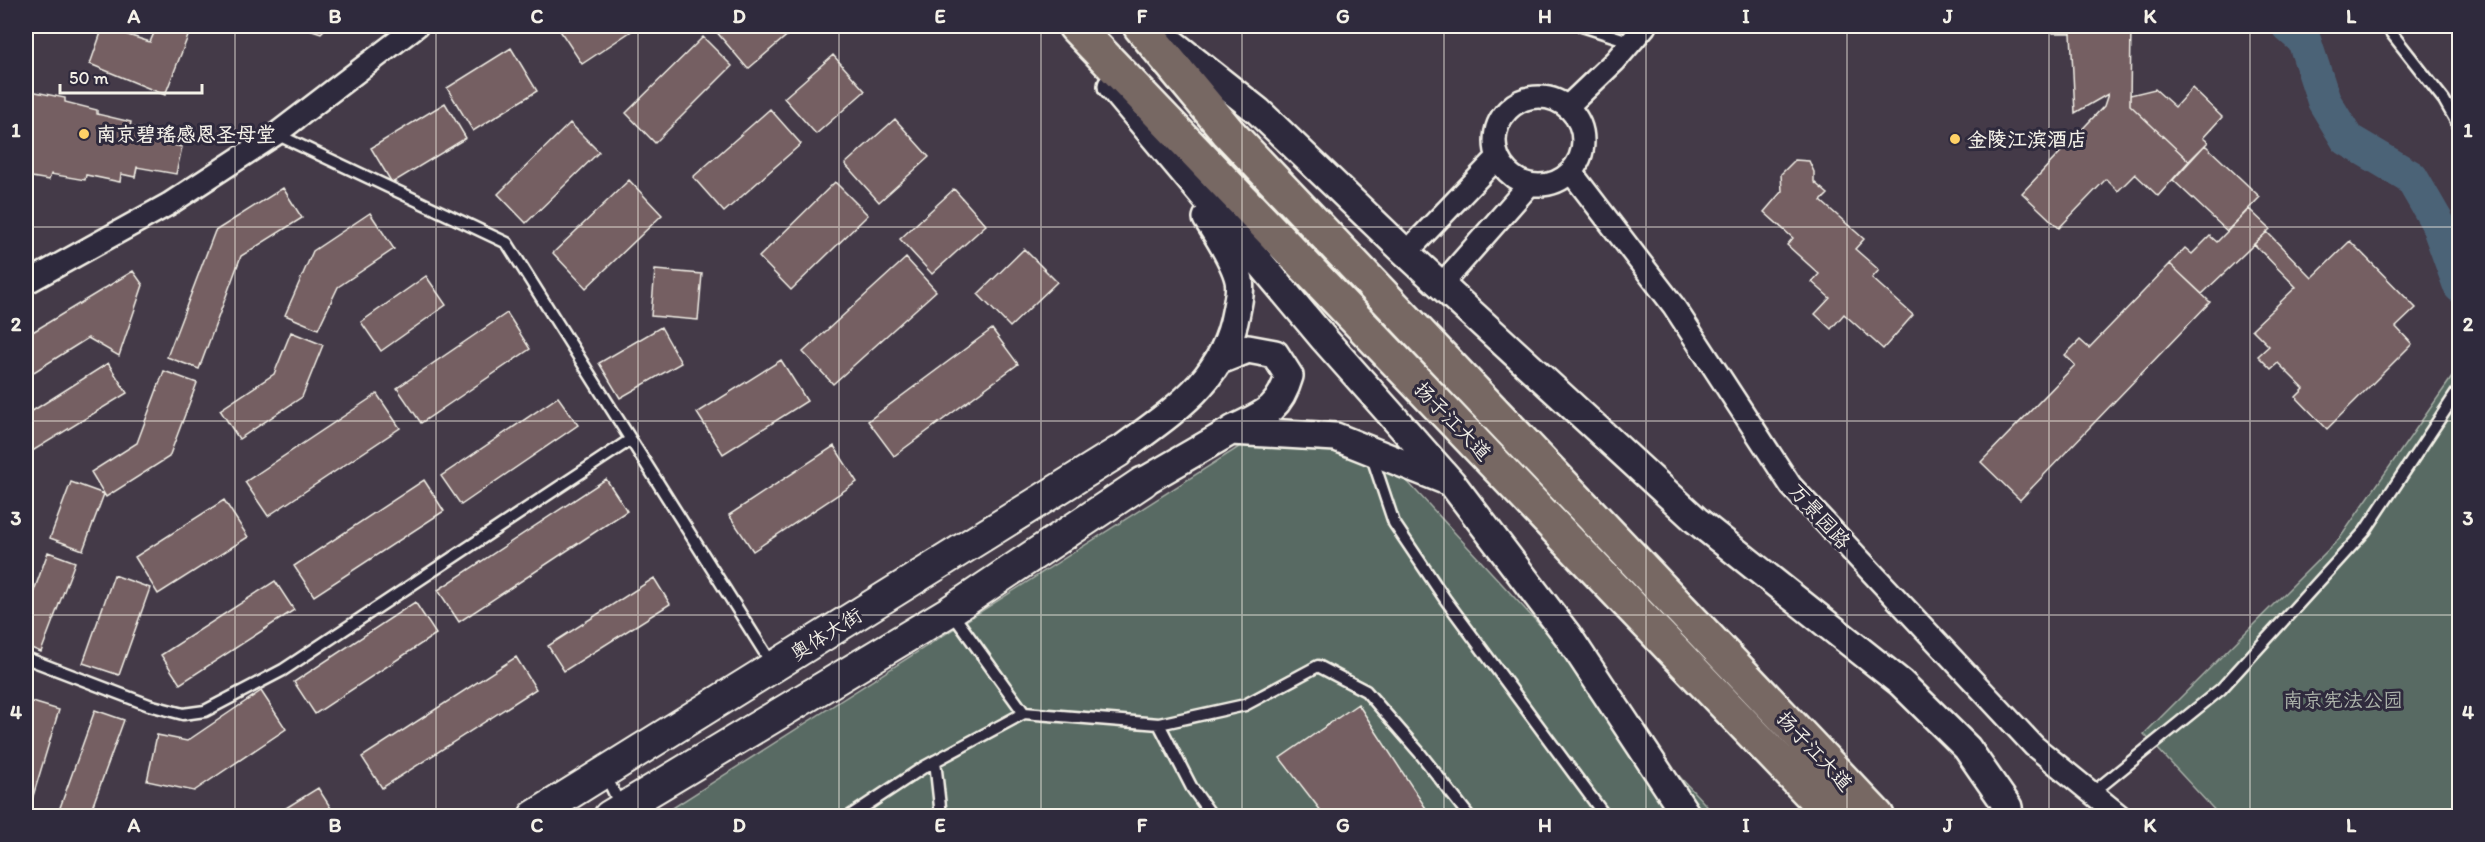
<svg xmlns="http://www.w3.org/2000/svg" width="2485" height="842" font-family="Itim,'LXGW WenKai TC',sans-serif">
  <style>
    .green { fill: #586b63; stroke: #a6aea6; stroke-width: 1.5 }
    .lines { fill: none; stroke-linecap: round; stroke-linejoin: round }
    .river { stroke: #4c6377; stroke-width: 34 }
    .building { fill: #745e62; stroke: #f4f1e8; stroke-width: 1.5 }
    .service-casing { stroke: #f4f1e8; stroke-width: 15 }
    .minor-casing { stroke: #f4f1e8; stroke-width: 26 }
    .tertiary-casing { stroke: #f4f1e8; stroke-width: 32 }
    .secondary-casing { stroke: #f4f1e8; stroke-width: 34 }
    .trunk-casing { stroke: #f4f1e8; stroke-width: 38 }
    .service { stroke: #2f2a3d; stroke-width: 10 }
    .minor { stroke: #2f2a3d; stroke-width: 21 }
    .tertiary { stroke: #2f2a3d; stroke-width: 27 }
    .secondary { stroke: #2f2a3d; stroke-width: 30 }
    .trunk { stroke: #776864; stroke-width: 33 }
    .grid { fill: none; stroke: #f4f1e8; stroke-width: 1.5; stroke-opacity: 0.55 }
    .poi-dot { fill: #ffd166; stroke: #2f2a3d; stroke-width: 2 }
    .labels { text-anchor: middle; stroke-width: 6; stroke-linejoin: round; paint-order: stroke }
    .poi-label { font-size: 20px; font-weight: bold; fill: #f4f1e8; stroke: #2f2a3d; text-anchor: start }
    .street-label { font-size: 20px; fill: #f4f1e8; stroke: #2f2a3d }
    .park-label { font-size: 20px; fill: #aeb5ac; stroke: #2f2a3d }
    .neatline { fill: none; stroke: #f4f1e8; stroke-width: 2 }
    .grid-label { font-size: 20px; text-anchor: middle; font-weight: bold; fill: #f4f1e8 }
  </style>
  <rect width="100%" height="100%" fill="#443a48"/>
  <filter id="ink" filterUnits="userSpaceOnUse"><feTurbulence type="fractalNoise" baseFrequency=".0167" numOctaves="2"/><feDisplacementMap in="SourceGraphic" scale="12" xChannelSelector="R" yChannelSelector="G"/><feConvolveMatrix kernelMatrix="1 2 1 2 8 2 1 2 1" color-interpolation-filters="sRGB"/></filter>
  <g filter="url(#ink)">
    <!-- green -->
    <path class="green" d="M2459 367V816H2220L2144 734 2340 538Z
      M1242 445 1344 450 1383 466 1406 480 1716 816H660Z"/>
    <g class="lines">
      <!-- river -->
      <path class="river" d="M2288 26 2304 40 2324 101 2347 139 2411 177 2437 222 2460 286"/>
    </g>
    <!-- building -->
    <path class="building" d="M157 26H192L165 95 90 64 103 27 150 42Z
      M300 26H328L321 33Z
      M557 26H639L582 64Z
      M720 26H798L748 69 715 30Z
      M2054 26H2131L2130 105 2189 161 2158 196 2135 174 2118 191 2106 179 2059 228 2022 193 2104 106 2108 94 2075 113 2071 33H2053Z
      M703 37 732 66 655 143 626 113Z
      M511 48 537 91 473 131 447 88Z
      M833 55 865 91 816 134 784 98Z
      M2192 88 2222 117 2203 138 2208 142 2189 161 2130 105V95L2155 89 2175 107Z
      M26 90 65 98V102L97 110V114L131 122 130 127 144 129 143 138 182 147 176 174 137 167 135 177 121 174 120 182 86 175 85 180 51 174 49 180 26 176Z
      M445 103 466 138 392 183 371 148Z
      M770 109 801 144 724 212 693 177Z
      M895 119 929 157 879 202 845 164Z
      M570 123 599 152 526 223 498 194Z
      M2205 145 2260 197 2227 231 2173 180Z
      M1795 160 1809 161 1814 172V182L1828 194 1821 201 1864 239 1855 249 1879 270 1872 278 1913 315 1883 349 1844 314 1831 329 1815 314 1830 298 1812 282 1819 274 1787 245 1793 238 1764 212 1782 191 1781 174Z
      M629 180 662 215 586 288 553 253Z
      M835 182 868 215 791 290 759 257Z
      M283 188 302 218 241 256 199 369 167 357 215 231Z
      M954 189 986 225 932 274 900 239Z
      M2249 209 2270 229 2202 294 2170 264 2185 248 2192 254 2210 236 2217 242Z
      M370 213 394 249 338 287 318 329 285 315 313 251Z
      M2267 232 2312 278 2350 241 2416 308 2396 327 2412 344 2327 429 2296 397 2304 389 2278 363 2271 369 2258 356 2269 346 2252 329 2296 287 2254 244Z
      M1024 249 1057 282 1010 327 978 294Z
      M906 258 936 291 833 384 803 352Z
      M2170 264 2210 302 2020 500 1981 462 2075 365 2065 355 2080 340 2089 348Z
      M655 270 702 274 698 320 651 316Z
      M133 271 143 285 119 356 88 338 26 377V336Z
      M426 276 446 305 381 351 361 322Z
      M507 313 530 349 421 423 397 388Z
      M661 327 681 363 620 398 599 363Z
      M992 329 1018 364 894 456 868 421Z
      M291 332 323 345 302 397 239 439 220 410 274 374Z
      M781 360 807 401 723 454 697 413Z
      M108 363 127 393 26 455V415Z
      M164 371 197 383 169 457 106 497 91 472 137 443Z
      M377 394 400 428 268 516 245 482Z
      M558 397 578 425 461 505 441 476Z
      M834 446 857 482 753 551 729 515Z
      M606 479 627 511 459 622 438 590Z
      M424 480 444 511 314 596 294 566Z
      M71 482 104 494 83 550 50 538Z
      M224 500 248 537 158 594 135 557Z
      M48 552 75 562 41 652 26 646V613Z
      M114 575 150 588 119 675 83 663Z
      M654 578 670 604 564 671 548 646Z
      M275 581 294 610 180 684 161 655Z
      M415 602 436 634 315 714 294 682Z
      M516 657 536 689 382 788 362 757Z
      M261 691 286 729 194 791 147 781 157 735 187 741Z
      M26 700 59 710 27 816H26Z
      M1358 704 1431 816H1325L1280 758Z
      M95 710 124 720 89 816H57Z
      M318 788 336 816H273Z"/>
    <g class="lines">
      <defs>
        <path id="service" d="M1582 26 1632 42
          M2386 26 2444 100 2460 128
          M276 134 507 243 772 664
          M1371 454 1394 523 1445 599 1605 816
          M952 613 1024 713
          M26 658 149 705 183 714 205 711 283 670 630 440
          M1159 724 1192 788 1212 816
          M935 761 941 816
          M605 773 621 808
          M2091 794 2221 689 2365 531 2460 388
          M560 801 569 816
          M850 816 924 767 1024 713 1159 724 1245 705 1318 666 1366 691 1419 752 1469 816"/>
        <path id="minor" d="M1495 141a44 44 0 1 1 88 0a44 44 0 1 1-88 0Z
          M1567 107 1615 61 1645 26
          M1571 172 1673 305 1791 486 2034 746 2120 816
          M1406 253 1498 157
          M26 283 169 204 276 134 417 26
          M1442 284 1530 184"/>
        <path id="tertiary" d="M1153 28 1258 111 1406 253 1696 520 1901 683 1967 748 2008 807 2009 816
          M1112 86 1324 339 1451 482 1568 636 1687 816
          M1220 360 1248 349 1275 354 1289 376C1279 411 1262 415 1232 430
          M1118 452C1171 412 1224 382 1236 312 1238 302 1241 289 1239 280 1235 261 1217 234 1207 218
          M1143 482 1231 431 1336 437 1447 481"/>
        <path id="secondary" d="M534 816 1118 452
          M609 816 950 611 1143 482"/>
        <path id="trunk" d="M1075 26 1832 816
          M1140 26 1228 132 1877 816"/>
      </defs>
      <!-- service casing -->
      <use href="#service" class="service-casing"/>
      <!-- minor casing -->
      <use href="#minor" class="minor-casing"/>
      <!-- tertiary casing -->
      <use href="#tertiary" class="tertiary-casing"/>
      <!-- secondary casing -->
      <use href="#secondary" class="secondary-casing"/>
      <!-- trunk casing -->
      <use href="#trunk" class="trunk-casing"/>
      <!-- service -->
      <use href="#service" class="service"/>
      <!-- minor -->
      <use href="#minor" class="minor"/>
      <!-- tertiary -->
      <use href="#tertiary" class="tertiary"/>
      <!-- secondary -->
      <use href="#secondary" class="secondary"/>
      <!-- trunk -->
      <use href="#trunk" class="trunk"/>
    </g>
  </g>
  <!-- grid -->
  <path class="grid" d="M235 26V816M436 26V816M638 26V816M839 26V816M1041 26V816M1242 26V816M1444 26V816M1646 26V816M1847 26V816M2049 26V816M2250 26V816M26 227H2460M26 421H2460M26 615H2460"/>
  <!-- markers -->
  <g class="poi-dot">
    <circle cx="84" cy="134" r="6"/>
    <circle cx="1955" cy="139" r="6"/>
  </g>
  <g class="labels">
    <!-- poi labels -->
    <g class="poi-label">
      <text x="96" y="141">南京碧瑶感恩圣母堂</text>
      <text x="1967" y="146">金陵江滨酒店</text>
    </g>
    <!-- street labels -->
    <g class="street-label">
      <text transform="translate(1453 421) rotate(46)" y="7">扬子江大道</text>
      <text transform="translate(1820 516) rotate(48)" y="7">万景园路</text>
      <text transform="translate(826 634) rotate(-32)" y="7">奥体大街</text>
      <text transform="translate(1815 751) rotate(47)" y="7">扬子江大道</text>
    </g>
    <!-- park labels -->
    <g class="park-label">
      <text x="2343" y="707">南京宪法公园</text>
    </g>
  </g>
  <!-- margin -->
  <rect width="2485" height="842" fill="none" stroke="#2f2a3d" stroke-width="66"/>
  <!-- scale -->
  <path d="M60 84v9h142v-9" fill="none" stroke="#f4f1e8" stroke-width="3"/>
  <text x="69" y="84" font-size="18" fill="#f4f1e8" stroke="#2f2a3d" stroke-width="4.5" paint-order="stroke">50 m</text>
  <rect x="33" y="33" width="2419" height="776" class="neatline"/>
  <g class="grid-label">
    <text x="134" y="23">A</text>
    <text x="335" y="23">B</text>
    <text x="537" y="23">C</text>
    <text x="739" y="23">D</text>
    <text x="940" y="23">E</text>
    <text x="1142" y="23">F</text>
    <text x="1343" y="23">G</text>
    <text x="1545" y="23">H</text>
    <text x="1746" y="23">I</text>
    <text x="1948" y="23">J</text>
    <text x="2150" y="23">K</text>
    <text x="2351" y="23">L</text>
    <text x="16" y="137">1</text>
    <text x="2468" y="137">1</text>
    <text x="16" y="331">2</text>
    <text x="2468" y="331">2</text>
    <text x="16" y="525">3</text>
    <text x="2468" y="525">3</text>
    <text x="16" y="719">4</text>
    <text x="2468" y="719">4</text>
    <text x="134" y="832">A</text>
    <text x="335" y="832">B</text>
    <text x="537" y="832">C</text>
    <text x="739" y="832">D</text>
    <text x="940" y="832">E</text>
    <text x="1142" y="832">F</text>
    <text x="1343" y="832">G</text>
    <text x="1545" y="832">H</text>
    <text x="1746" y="832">I</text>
    <text x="1948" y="832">J</text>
    <text x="2150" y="832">K</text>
    <text x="2351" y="832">L</text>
  </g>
</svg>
